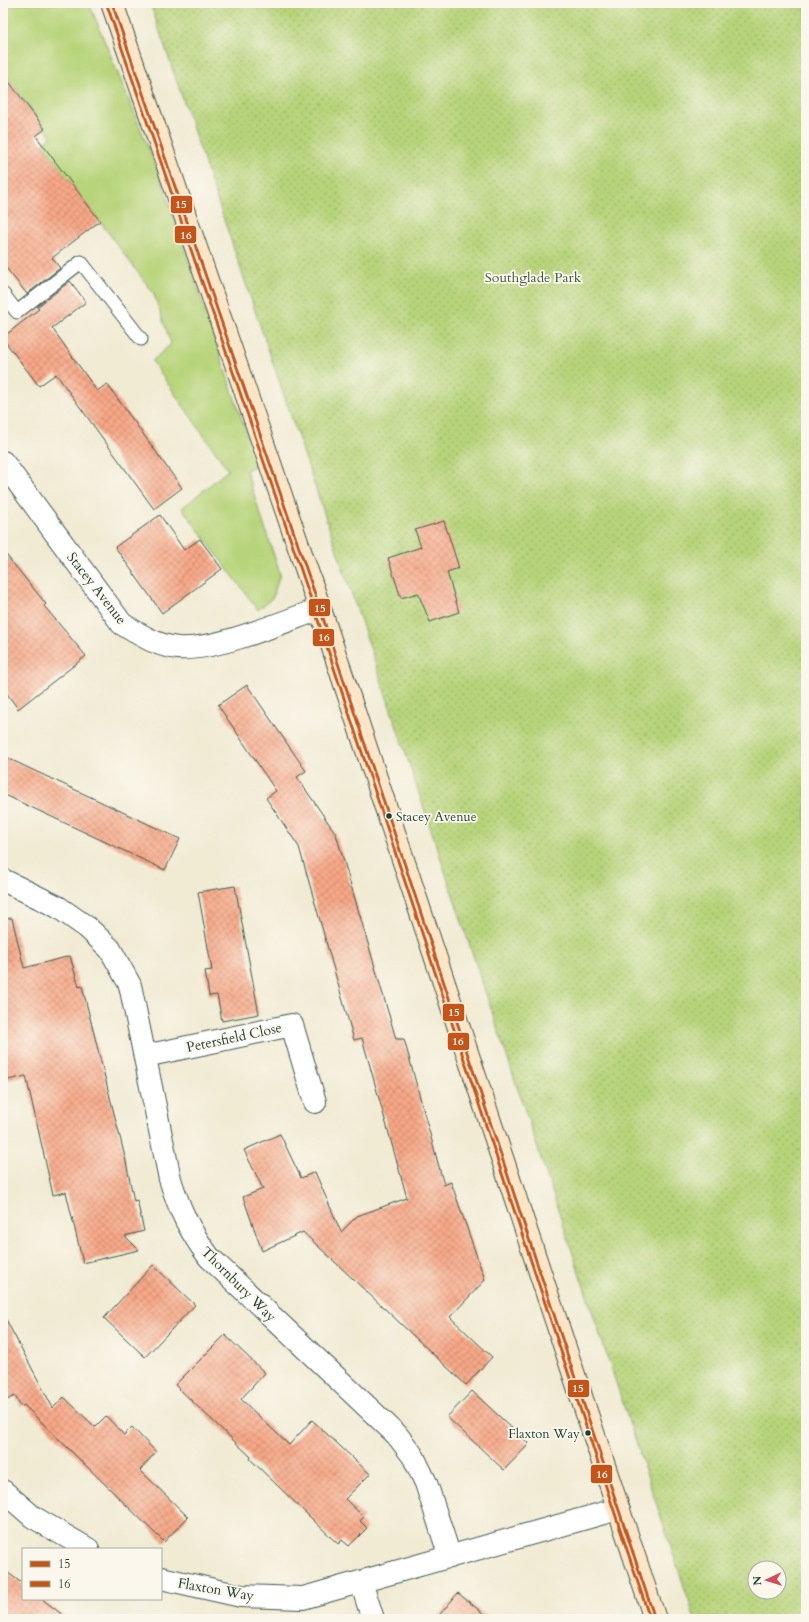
<svg xmlns="http://www.w3.org/2000/svg" width="809" height="1622" font-family="Cardo,serif">
  <style>
    .green { fill: #b8d47a; stroke: #6c8857 }
    .park { fill: url(#park-dots); stroke: #6c8857; fill-rule: evenodd }
    .building { fill: url(#building-cross-hatch) }
    .lines { fill: none; stroke-linecap: round; stroke-linejoin: round }
    .lane-casing { stroke: #3e574c; stroke-width: 15 }
    .street-casing { stroke: #3e574c; stroke-width: 24 }
    .secondary-casing { stroke: #3e574c; stroke-width: 24 }
    .lane { stroke: #fff; stroke-width: 13 }
    .street { stroke: #fff; stroke-width: 22 }
    .secondary { stroke: #fde5c5; stroke-width: 22 }
    .bus-1-casing { stroke: #fbf7ec; stroke-width: 6 }
    .bus-2-casing { stroke: #fbf7ec; stroke-width: 6 }
    .bus-1 { stroke: #c45417; stroke-width: 3 }
    .bus-2 { stroke: #c45417; stroke-width: 3 }
    .bus-dot { fill: #1f3d34; stroke: #fbf7ec; stroke-width: 1.5 }
    .labels { text-anchor: middle; stroke-width: 3.5; stroke-linejoin: round; paint-order: stroke }
    .bus-label { font-size: 13px; fill: #1f3d34; stroke: #fbf7ec; text-anchor: start }
    .park-label { font-size: 14px; fill: #3e5b42; stroke: #fbf7ec }
    .street-label { font-size: 14px; fill: #1f3d34; stroke: #fbf7ec }
    .line-badge { stroke: #fbf7ec; stroke-width: 1.5 }
    .badge-label { font-size: 11px; text-anchor: middle; font-weight: bold; fill: #fff }
  </style>
  <defs>
    <pattern id="park-dots" width="8" height="8" patternUnits="userSpaceOnUse"><rect width="8" height="8" fill="#b8d47a"/><path d="M2 2h.1M6 6h.1" fill="none" stroke="#95ad65" stroke-width="1.8" stroke-linecap="round"/></pattern>
    <pattern id="building-cross-hatch" width="8" height="8" patternUnits="userSpaceOnUse"><rect width="8" height="8" fill="#f8a887"/><path d="M0 0l8 8M0 8l8-8" fill="none" stroke="#c88a6f"/></pattern>
  </defs>
  <rect width="100%" height="100%" fill="#fbf7ec"/>
  <filter id="ink" filterUnits="userSpaceOnUse"><feTurbulence type="fractalNoise" baseFrequency=".025" numOctaves="2"/><feDisplacementMap in="SourceGraphic" scale="8" xChannelSelector="R" yChannelSelector="G"/><feConvolveMatrix kernelMatrix="1 2 1 2 8 2 1 2 1" color-interpolation-filters="sRGB"/></filter>
  <filter id="wash" filterUnits="userSpaceOnUse"><feTurbulence type="fractalNoise" baseFrequency=".012" numOctaves="4" result="noise"/><feDisplacementMap in="SourceGraphic" scale="16" xChannelSelector="R" yChannelSelector="G"/><feGaussianBlur stdDeviation="0.9" result="paint"/><feColorMatrix in="noise" values="0 0 0 0 0 0 0 0 0 0 0 0 0 0 0 0 0 1.4 0 .05"/><feComposite in="paint" operator="in"/></filter>
  <g filter="url(#wash)">
    <rect width="100%" height="100%" fill="#f1ebd4"/>
    <!-- green -->
    <path class="green" d="M3 3H89L160 176 257 465 246 470 280 574 273 597 258 610 182 508 228 470 152 361 171 344 154 294 43 145 51 137 3 71Z"/>
    <!-- park -->
    <path class="park" d="M150 3H806V1619H695L376 665ZM755 1568H779V1592H755Z"/>
    <g id="blocks">
      <!-- building -->
      <path class="building" d="M3 74 45 129 36 136 100 221 52 258 60 268 27 294 3 264Z
        M70 281 86 302 52 328 97 391 107 384 182 488 154 509 56 374 39 386 3 339V337L39 309 37 307Z
        M160 515 184 550 200 539 222 569 162 613 115 547Z
        M444 521 459 568 447 572 459 612 430 622 418 593 401 598 388 558 421 547 415 530Z
        M3 551 46 604 44 606 86 656 18 709 3 688Z
        M247 685 306 771 297 777 336 834 396 1039H404L444 1185 451 1182 485 1280 450 1317 492 1357 466 1385 303 1232 262 1251 243 1197 263 1189 244 1150 280 1134 301 1178 315 1172 341 1232 357 1216 407 1198 362 1038 354 1040 299 847 266 798 276 791 218 705Z
        M3 756 180 839 165 870 3 794Z
        M235 886 259 1014 222 1021 217 995 209 996 205 971 212 970 198 892Z
        M12 918 24 968 70 956 79 987 82 986 125 1157 134 1201 137 1200 144 1231 125 1236 139 1250 83 1263 66 1192 53 1195 26 1076 8 1080 3 1056V919Z
        M153 1265 195 1305 145 1357 104 1318Z
        M3 1314 53 1408 64 1397 95 1427 106 1416 124 1435 132 1427 156 1452 140 1470 188 1517 164 1542 24 1405 21 1407 15 1396 3 1402Z
        M225 1335 265 1373 241 1399 267 1424 289 1445 312 1420 370 1474 345 1499 364 1517 360 1521 367 1528 349 1546 342 1540 338 1544 250 1459 251 1457 175 1385Z
        M472 1391 529 1444 504 1470 447 1417Z
        M3 1569 23 1584V1599H42L68 1619H3Z
        M458 1593 490 1619H436Z"/>
    </g>
  </g>
  <g filter="url(#ink)">
    <use href="#blocks" fill-opacity="0" stroke="#3e574c" stroke-width="1"/>
    <g class="lines">
      <defs>
        <path id="lane" d="M3 294 17 312 81 262 141 339"/>
        <path id="street" d="M3 462 122 624C139 634 157 646 178 648 215 651 282 622 320 609
          M3 880 58 907 88 928 110 949 130 985 170 1179C180 1211 189 1230 209 1257L397 1435 413 1456 426 1483 450 1557
          M145 1056 292 1025 315 1102
          M3 1491 33 1517 88 1549
          M161 1578 241 1596 303 1598 618 1509
          M361 1582 373 1619"/>
        <path id="secondary" d="M112 3 320 609 655 1619"/>
      </defs>
      <!-- lane casing -->
      <use href="#lane" class="lane-casing"/>
      <!-- street casing -->
      <use href="#street" class="street-casing"/>
      <!-- secondary casing -->
      <use href="#secondary" class="secondary-casing"/>
      <!-- lane -->
      <use href="#lane" class="lane"/>
      <!-- street -->
      <use href="#street" class="street"/>
      <!-- secondary -->
      <use href="#secondary" class="secondary"/>
      <defs>
        <path id="bus-1" d="M112 3 320 609 655 1619"/>
        <path id="bus-2" d="M107 5 315 611 650 1619"/>
      </defs>
      <!-- bus-1 casing -->
      <use href="#bus-1" class="bus-1-casing"/>
      <!-- bus-2 casing -->
      <use href="#bus-2" class="bus-2-casing"/>
      <!-- bus-1 -->
      <use href="#bus-1" class="bus-1"/>
      <!-- bus-2 -->
      <use href="#bus-2" class="bus-2"/>
    </g>
  </g>
  <!-- markers -->
  <g class="bus-dot">
    <circle cx="389" cy="816" r="3.5"/>
    <circle cx="588" cy="1433" r="3.5"/>
  </g>
  <g class="labels">
    <!-- bus labels -->
    <g class="bus-label">
      <text x="396" y="821">Stacey Avenue</text>
      <text x="580" y="1438" text-anchor="end">Flaxton Way</text>
    </g>
    <!-- park labels -->
    <g class="park-label">
      <text x="533" y="282">Southglade Park</text>
    </g>
    <!-- street labels -->
    <g class="street-label">
      <text transform="translate(97 588) rotate(52)" y="5">Stacey Avenue</text>
      <text transform="translate(234 1037) rotate(-12)" y="5">Petersfield Close</text>
      <text transform="translate(239 1284) rotate(45)" y="5">Thornbury Way</text>
      <text transform="translate(216 1589) rotate(10)" y="5">Flaxton Way</text>
    </g>
  </g>
  <g class="line-badge">
    <rect x="170" y="195" width="23" height="19" rx="4" fill="#c45417"/>
    <rect x="174" y="225" width="23" height="19" rx="4" fill="#c45417"/>
    <rect x="308" y="598" width="23" height="19" rx="4" fill="#c45417"/>
    <rect x="312" y="628" width="23" height="19" rx="4" fill="#c45417"/>
    <rect x="442" y="1003" width="23" height="19" rx="4" fill="#c45417"/>
    <rect x="447" y="1032" width="23" height="19" rx="4" fill="#c45417"/>
    <rect x="567" y="1379" width="23" height="19" rx="4" fill="#c45417"/>
    <rect x="590" y="1464" width="23" height="20" rx="4" fill="#c45417"/>
  </g>
  <g class="badge-label">
    <text x="181" y="208">15</text>
    <text x="186" y="239">16</text>
    <text x="320" y="612">15</text>
    <text x="324" y="641">16</text>
    <text x="454" y="1016">15</text>
    <text x="458" y="1045">16</text>
    <text x="578" y="1392">15</text>
    <text x="602" y="1478">16</text>
  </g>
  <!-- margin -->
  <rect width="809" height="1622" fill="none" stroke="#fbf7ec" stroke-width="16"/>
  <!-- legend -->
  <rect x="22" y="1548" width="140" height="52" fill="#fbf7ec" stroke="#a3ada2"/>
  <rect x="30" y="1561" width="20" height="6" fill="#c45417" stroke="#a3ada2"/>
  <text x="58" y="1568" font-size="12" fill="#1f3d34">15</text>
  <rect x="30" y="1581" width="20" height="6" fill="#c45417" stroke="#a3ada2"/>
  <text x="58" y="1588" font-size="12" fill="#1f3d34">16</text>
  <!-- north arrow -->
  <g transform="translate(767 1580) rotate(266)"><circle r="19" fill="#fbf7ec" stroke="#a3ada2"/>
  <path d="M0-3L7 15L0 10L-7 15Z" fill="#d1495b"/>
  <text y="-6" font-size="11" font-weight="bold" text-anchor="middle" fill="#1f3d34">N</text>
  </g>
</svg>
